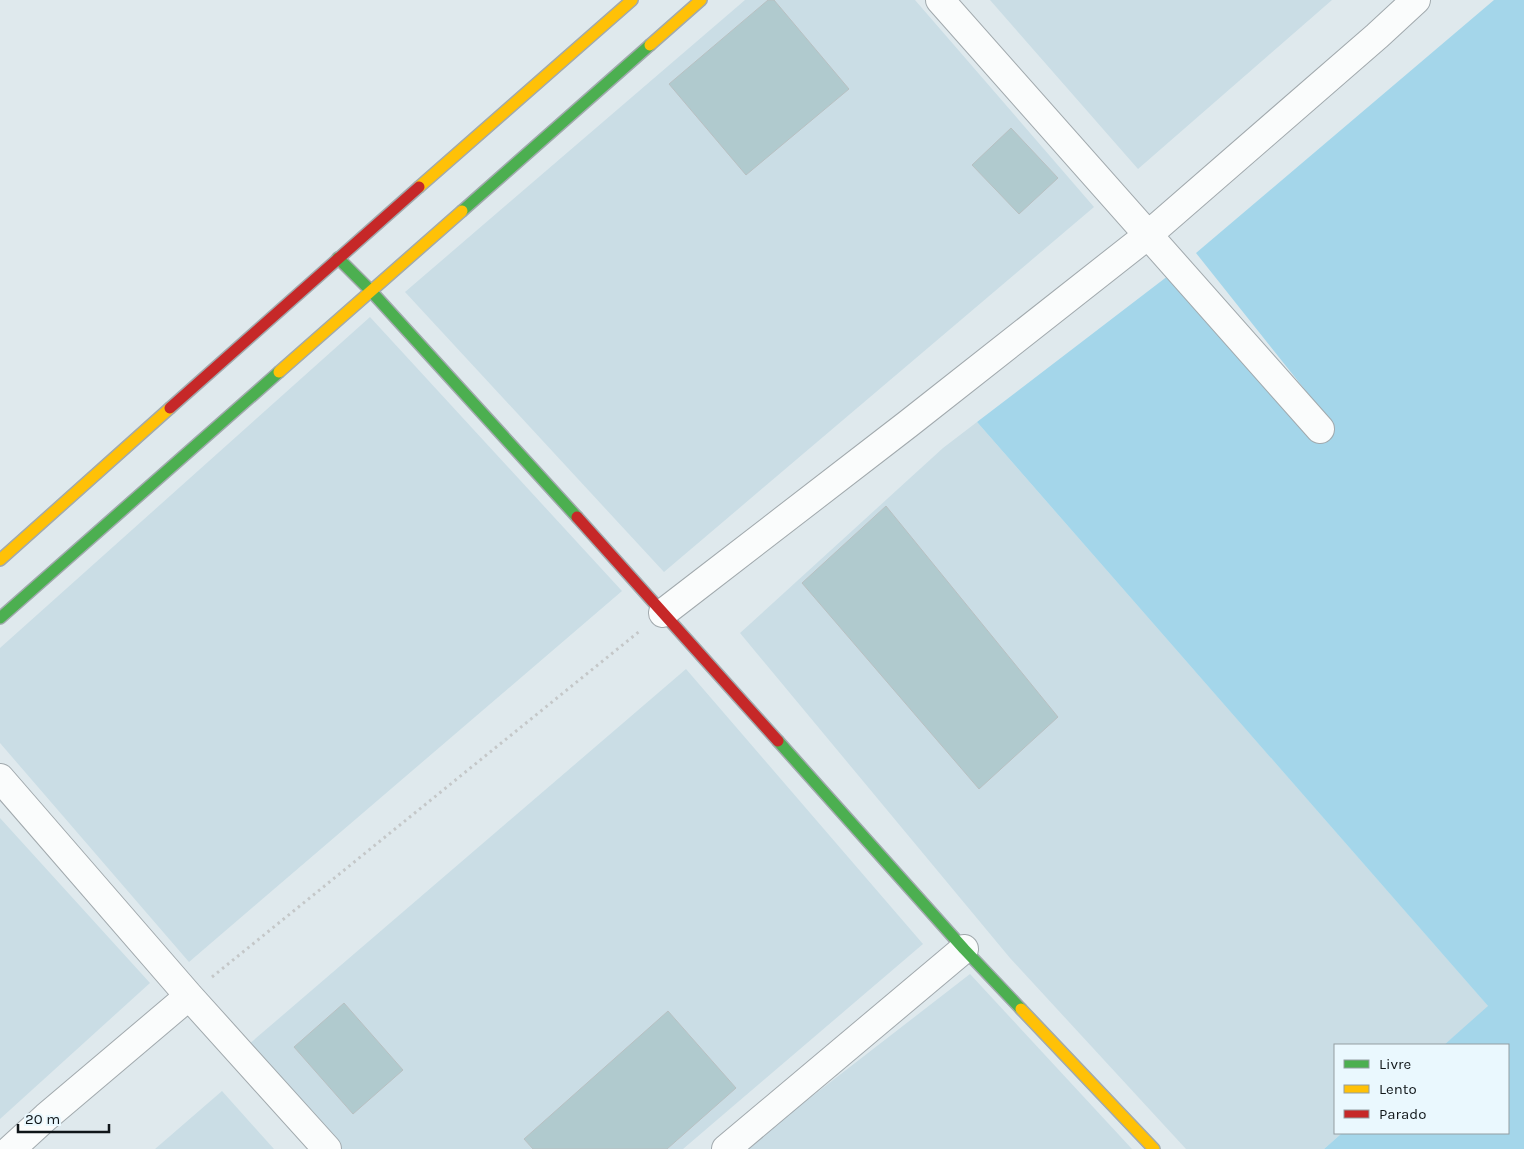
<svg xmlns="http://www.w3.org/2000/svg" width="1524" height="1149" font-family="Karla,sans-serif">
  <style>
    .built { fill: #cadde5 }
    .green { fill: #a4d6ea }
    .building { fill: #b0cace; stroke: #b8c0c2 }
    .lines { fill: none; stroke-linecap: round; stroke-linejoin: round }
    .street-casing { stroke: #a1a9ad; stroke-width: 30 }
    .fast-casing { stroke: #a1a9ad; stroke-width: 14 }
    .slow-casing { stroke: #a1a9ad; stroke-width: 14 }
    .jam-casing { stroke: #a1a9ad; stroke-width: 14 }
    .path { stroke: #c4c7c8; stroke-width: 3; stroke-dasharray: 2.5 4; stroke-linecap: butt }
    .street { stroke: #fafcfc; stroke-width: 28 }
    .fast { stroke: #4caf50; stroke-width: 11 }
    .slow { stroke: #ffc107; stroke-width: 11 }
    .jam { stroke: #c62828; stroke-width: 11 }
  </style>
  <rect width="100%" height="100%" fill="#dfe9ed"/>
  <!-- built -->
  <path class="built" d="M745 0H915L1094 207 664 572 405 292Z
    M990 0H1332L1138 169Z
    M370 317 622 591 189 962 0 743V648Z
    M977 422 1489 1007 1444 1045H1335V1133H1342L1324 1149H1186L1010 958 740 633 943 448Z
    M686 669 923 944 683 1149H341L248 1045Z
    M0 818 150 983 0 1119Z
    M970 974 1132 1149H744Z
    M222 1091 274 1149H155Z"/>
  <!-- green -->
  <path class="green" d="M1494 0H1524V1149H1324L1342 1133H1508V1045H1444L1488 1006 977 422 1177 269 1315 442 1333 425 1196 253Z"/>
  <!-- building -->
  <path class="building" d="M768 0H774L849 89 746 175 669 84Z
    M1011 128 1058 178 1019 214 972 165Z
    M886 506 1058 717 979 789 802 583Z
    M344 1003 403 1070 353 1114 294 1047Z
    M668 1011 736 1088 667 1149H533L524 1139Z"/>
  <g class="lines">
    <defs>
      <path id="street" d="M940 0 1320 429
        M663 613 908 424 1148 235 1377 36 1416 0
        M0 778 189 996 327 1149
        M11 1149 46 1117 189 996
        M726 1149 964 949"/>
      <path id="fast" d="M462 211 650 45
        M338 258 371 291 577 517
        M0 618 279 372
        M778 741 964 949 1021 1009"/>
      <path id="slow" d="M650 45 701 0
        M419 187 632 0
        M279 372 462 211
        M0 560 170 408
        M1021 1009 1154 1149"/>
      <path id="jam" d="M170 408 419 187
        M577 517 778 741"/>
    </defs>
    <!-- street casing -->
    <use href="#street" class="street-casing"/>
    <!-- fast casing -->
    <use href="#fast" class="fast-casing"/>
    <!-- slow casing -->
    <use href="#slow" class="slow-casing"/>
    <!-- jam casing -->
    <use href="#jam" class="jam-casing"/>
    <!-- path -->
    <path class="path" d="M212 977 641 630"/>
    <!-- street -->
    <use href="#street" class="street"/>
    <!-- fast -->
    <use href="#fast" class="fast"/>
    <!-- slow -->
    <use href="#slow" class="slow"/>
    <!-- jam -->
    <use href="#jam" class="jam"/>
  </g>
  <!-- legend -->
  <rect x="1334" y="1044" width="175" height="90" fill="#eaf8fe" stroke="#939ea2"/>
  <rect x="1344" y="1060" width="25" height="8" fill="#4caf50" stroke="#939ea2"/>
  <text x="1379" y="1069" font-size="15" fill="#101619">Livre</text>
  <rect x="1344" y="1085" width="25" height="8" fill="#ffc107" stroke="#939ea2"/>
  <text x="1379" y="1094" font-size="15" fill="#101619">Lento</text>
  <rect x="1344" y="1110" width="25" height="8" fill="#c62828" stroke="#939ea2"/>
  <text x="1379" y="1119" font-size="15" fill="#101619">Parado</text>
  <!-- scale -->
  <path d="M18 1124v8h91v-8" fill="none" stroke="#101619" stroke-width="2.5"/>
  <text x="25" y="1124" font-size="15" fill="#101619" stroke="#eaf8fe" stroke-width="4" paint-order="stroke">20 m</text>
</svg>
